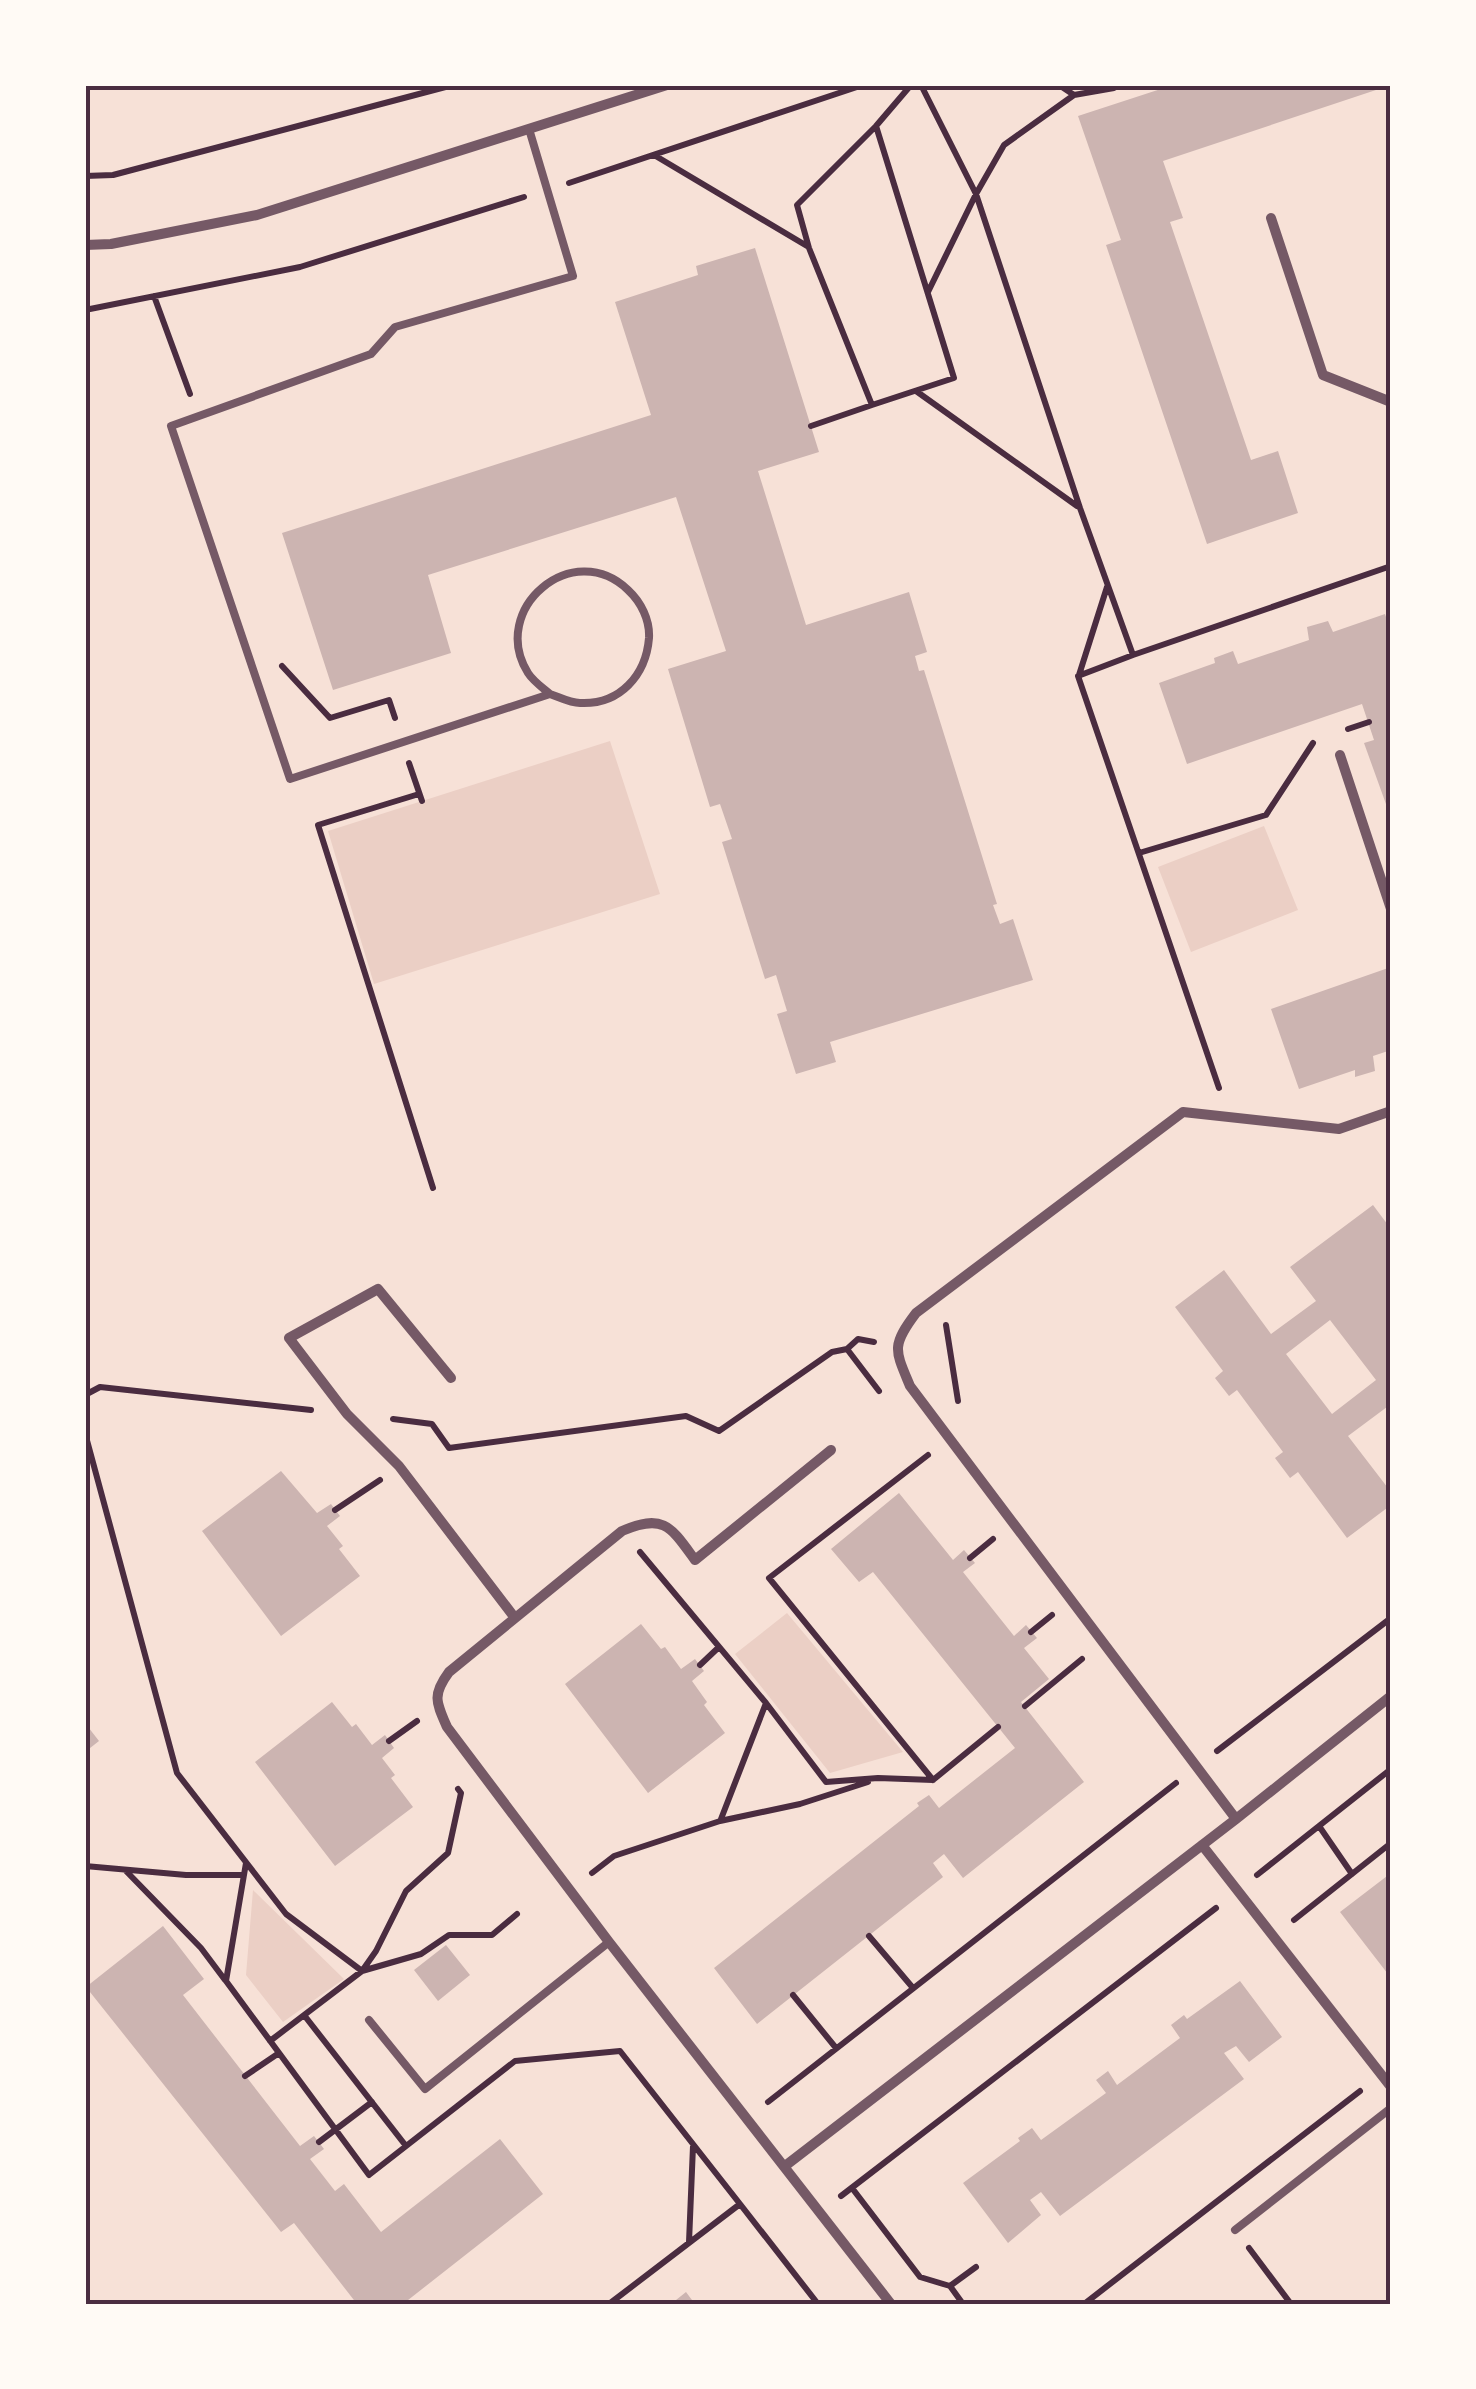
<svg xmlns="http://www.w3.org/2000/svg" width="1476" height="2389" font-family="'Roboto Condensed',sans-serif">
  <style>
    .green { fill: #ebcfc5 }
    .building { fill: #ccb4b1; fill-rule: evenodd }
    .lines { fill: none; stroke-linecap: round; stroke-linejoin: round }
    .path { stroke: #4a2c40; stroke-width: 6 }
    .service { stroke: #755966; stroke-width: 8 }
    .minor { stroke: #755966; stroke-width: 10 }
    .neatline { fill: none; stroke: #4a2c40; stroke-width: 4 }
  </style>
  <rect width="100%" height="100%" fill="#f7e1d7"/>
  <!-- green -->
  <path class="green" d="M610 741 660 894 374 984 328 831Z
    M1264 826 1298 910 1191 952 1158 867Z
    M787 1613 903 1752 830 1773 735 1654Z
    M253 1890 344 1979 283 2022 246 1975Z"/>
  <!-- building -->
  <path class="building" d="M1173 85H1391L1163 161 1183 218 1170 222 1251 460 1278 451 1298 513 1207 544 1106 245 1121 240 1078 116Z
    M755 248 819 452 758 471 806 625 909 592 927 652 915 656 919 671 924 670 997 904 993 905 1000 924 1013 919 1033 980 830 1042 836 1062 796 1074 777 1014 787 1011 776 975 765 979 722 842 732 839 720 804 710 807 668 669 726 651 676 497 428 575 451 653 333 690 282 533 651 415 615 302 698 275 696 266Z
    M1385 614 1391 632V818L1364 743 1374 740 1362 704 1187 764 1159 683 1215 663 1214 658 1233 651 1238 664 1309 640 1307 627 1328 621 1333 632Z
    M1391 967V1050L1373 1056 1375 1071 1355 1077V1070L1299 1089 1271 1009Z
    M1373 1205 1391 1229V1404L1348 1436 1391 1492V1505L1347 1538 1298 1472 1290 1478 1275 1458 1283 1452 1237 1390 1229 1396 1215 1378 1223 1371 1175 1307 1224 1270 1271 1334 1316 1301 1290 1267ZM1330 1320 1376 1380 1332 1414 1286 1354Z
    M281 1471 317 1513 331 1504 340 1516 327 1526 343 1546 339 1549 360 1576 281 1636 202 1531Z
    M899 1493 953 1560 964 1550 975 1563 963 1572 1014 1636 1026 1625 1037 1638 1024 1648 1049 1679 1021 1702 1084 1782 963 1878 944 1854 933 1863 943 1877 757 2024 714 1968 919 1806 917 1803 929 1795 939 1808 1015 1748 873 1572 859 1582 831 1549Z
    M641 1624 661 1649 665 1647 681 1669 695 1659 704 1671 692 1681 707 1702 704 1705 725 1733 648 1793 565 1684Z
    M332 1702 352 1727 356 1724 372 1745 385 1735 394 1748 382 1758 395 1775 391 1778 413 1807 335 1866 255 1762Z
    M85 1723 99 1741 85 1752Z
    M1391 1873V1978L1340 1912Z
    M163 1926 204 1979 183 1995 300 2146 314 2136 324 2149 310 2159 335 2191 344 2184 381 2232 500 2139 543 2194 403 2304H357L294 2223 281 2232 86 1987Z
    M446 1945 470 1975 438 2001 414 1970Z
    M1240 1981 1282 2037 1249 2062 1236 2046 1224 2053 1244 2079 1060 2216 1041 2192 1030 2200 1041 2215 1008 2243 963 2183 1020 2141 1018 2138 1032 2128 1041 2140 1106 2093 1096 2080 1108 2071 1117 2085 1180 2038 1171 2025 1184 2015 1187 2019Z
    M686 2292 695 2304H671Z"/>
  <g class="lines">
    <!-- path -->
    <path class="path" d="M921 85 976 194 1080 508 1133 655 1391 566
      M1059 85 1074 95
      M876 126 954 378 872 405 809 248 797 205 876 126 911 85
      M654 155 807 246
      M85 176 113 175 453 85
      M569 183 863 85
      M928 292 976 194 1004 145 1074 95 1114 88 1113 85
      M154 296 190 394
      M85 310 300 267 524 197
      M916 391 1077 506
      M811 426 872 405
      M1133 655 1078 676 1219 1088
      M282 666 330 718 389 700 395 718
      M1079 675 1107 587
      M1348 729 1369 722
      M409 763 422 801
      M419 794 318 825 433 1188
      M1139 853 1266 815 1313 743
      M946 1325 958 1401
      M874 1342 858 1339 847 1349 879 1391
      M85 1395 100 1387 311 1410
      M393 1419 432 1424 449 1448 686 1416 719 1431 832 1352 847 1349
      M85 1433 177 1773 286 1914 362 1971 421 1954 449 1935H492L517 1914
      M335 1510 380 1480
      M640 1552 766 1703 826 1782 878 1778 933 1780 769 1578 928 1455
      M970 1558 993 1539
      M1031 1632 1052 1615
      M700 1665 719 1647
      M1025 1706 1082 1659
      M389 1741 417 1721
      M1217 1751 1391 1618
      M933 1780 998 1727
      M721 1819 766 1703
      M1319 1826 1352 1874
      M246 1863 226 1981 369 2175 515 2061 620 2051 740 2204 609 2304
      M85 1866 186 1875H244
      M126 1871 201 1948 225 1980
      M592 1873 614 1856 720 1821 800 1804 868 1782
      M1257 1875 1391 1769
      M1294 1920 1391 1843
      M869 1936 913 1988
      M793 1995 836 2048
      M304 2015 406 2146
      M270 2041 362 1971 376 1951 406 1891 448 1853 461 1793 458 1789
      M245 2076 279 2053
      M768 2102 1176 1783
      M319 2142 372 2102
      M852 2188 920 2277 950 2286 976 2267
      M841 2196 1216 1908
      M740 2204 818 2304
      M689 2242 693 2146
      M1249 2248 1291 2304
      M950 2286 963 2304
      M1084 2304 1360 2091"/>
    <!-- service -->
    <path class="service" d="M529 129 573 276 395 327 371 354 171 426 290 779 550 694C559 697 570 703 580 703 620 705 646 675 649 638 650 620 641 602 628 590 573 537 488 609 528 673 533 681 543 688 550 694
      M369 2020 425 2089 609 1942
      M1235 2230 1391 2108"/>
    <!-- minor -->
    <path class="minor" d="M1271 218 1323 375 1391 402
      M85 245 111 244 257 215 667 85
      M1340 755 1391 909
      M451 1378 378 1289 289 1338 347 1414 399 1466 515 1618
      M831 1450 695 1560C671 1527 664 1513 622 1531L449 1672C432 1695 436 1702 447 1727L609 1942 891 2304
      M1236 1819 910 1386C895 1350 891 1346 916 1313L1183 1112 1339 1129 1391 1111
      M1202 1845 1391 2087
      M785 2166 1236 1819 1391 1696"/>
  </g>
  <!-- border -->
  <rect width="1476" height="2389" fill="none" stroke="#fffaf5" stroke-width="175"/>
  <rect x="88" y="88" width="1300" height="2214" class="neatline"/>
</svg>
